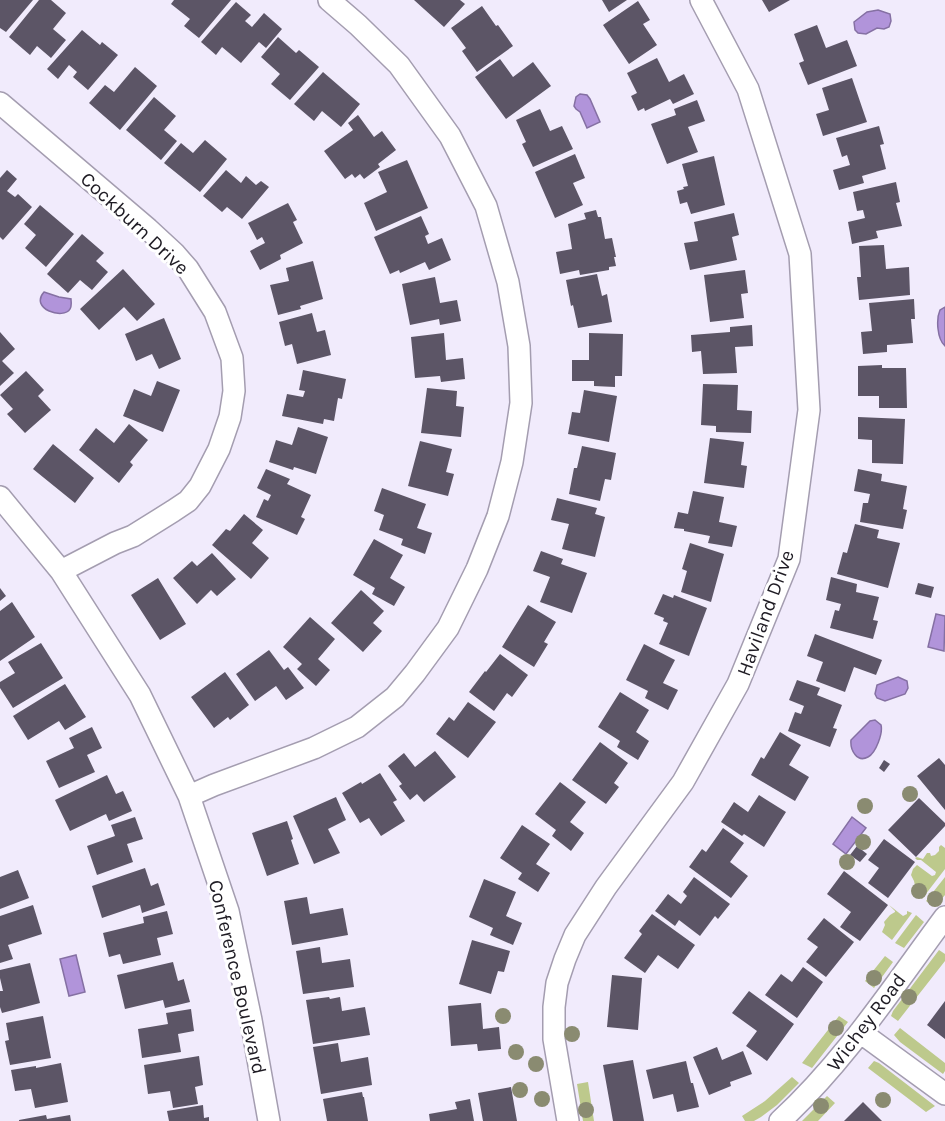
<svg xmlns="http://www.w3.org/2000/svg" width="945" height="1121" font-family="Karla,sans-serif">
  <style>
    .green { fill: #bdc98c }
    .water { fill: #b194da; stroke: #8570a3; stroke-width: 1.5 }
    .building { fill: #5c5566 }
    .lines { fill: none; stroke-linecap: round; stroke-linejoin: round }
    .street-casing { stroke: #a49db0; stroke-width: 24 }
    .street { stroke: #fff; stroke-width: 21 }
    .tree { fill: #8a8b71 }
    .labels { text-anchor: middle; stroke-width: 6; stroke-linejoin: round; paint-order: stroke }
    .street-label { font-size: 20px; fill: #1e1b23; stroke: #fff }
  </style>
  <rect width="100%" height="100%" fill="#f1ebfc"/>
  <!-- green -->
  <path class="green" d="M941 845 945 848V869L922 899 919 896 922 893V886L917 885 915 886 914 881 911 875 913 869 917 865 932 876 935 875 936 872 921 860H917L915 858 917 857 923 859 927 853H930L931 856 935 855 939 851V847Z
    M945 877V895L935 907 926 901Z
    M889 905 903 916 907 914V911L912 913 892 940 882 932 885 925 884 922 890 915 895 912V911Z
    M916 915 924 922 904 948 895 943Z
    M939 950 945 954V961L898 1021 891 1016 893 1011Z
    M885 956 893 962 874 988 865 981Z
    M839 1016 848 1022 812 1068 802 1063Z
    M900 1028 945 1063V1071L943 1074 900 1042 894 1035Z
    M874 1061 879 1063 935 1106 926 1112 868 1068Z
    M792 1077 799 1083 777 1105 761 1117 754 1121H745L742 1116 765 1101Z
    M588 1082 594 1121H583L577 1084Z
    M827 1096 835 1103 818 1121H802Z"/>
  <!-- water -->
  <path class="water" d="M878 10 890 14 891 21 889 27 884 29 877 28 866 34 858 33 855 30 854 22 867 12Z
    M580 94 587 95 590 99 600 122 587 128 580 112 576 109 574 106 576 97Z
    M44 292 59 297 71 299C71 302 72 306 70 309 64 320 29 309 44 292Z
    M945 307V346C937 339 936 319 940 310Z
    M936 614 945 616 944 651 928 647Z
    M898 677 907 681 908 688 905 694 885 701 877 698 875 694 877 685Z
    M875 720 881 725C883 733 876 753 868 757 857 763 850 750 851 740L870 721Z
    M852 817 866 828 846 854 833 844Z
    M76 955 85 992 69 996 60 959Z"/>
  <!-- building -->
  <path class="building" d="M0 0H33L6 32 0 28Z
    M39 0H51L66 13 53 29 66 40 51 58 37 46 30 55 9 37Z
    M174 0H231L199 38 184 26 190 19 171 4Z
    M414 0H460L465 4 444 27Z
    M602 0H627L609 12Z
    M762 0H790L769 12Z
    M638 1 650 20 643 24 657 45 629 64 603 25Z
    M236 2 251 15 245 21 252 27 264 13 282 29 266 48 259 42 241 63 222 47 216 55 201 42Z
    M482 6 496 26 498 25 513 46 477 72 462 51 466 48 451 28Z
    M817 25 826 48 847 40 857 66 808 85 799 63 804 61 794 34Z
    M82 30 100 45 102 42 118 55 88 90 73 77 77 72 69 65 58 79 47 69Z
    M278 37 296 53 299 50 319 67 290 100 271 84 280 74 261 57Z
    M657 58 669 82 684 74 694 94 673 104 670 99 645 111 644 108 638 111 631 96 637 93 627 73Z
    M500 59 513 77 533 62 551 86 506 119 475 77Z
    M135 67 157 86 120 130 89 103 105 85 114 92Z
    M323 72 360 104 341 127 322 111 314 121 294 104Z
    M852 78 867 122 823 136 816 114 829 110 822 88Z
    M154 97 176 116 164 130 177 141 161 160 126 130Z
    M697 100 705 121 688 127 698 152 667 164 651 124 676 115 674 109Z
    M540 109 550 131 562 126 573 149 533 167 522 144 526 142 516 120Z
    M358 115 374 137 382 131 396 150 378 164 380 167 364 179 360 174 355 178 352 174 345 179 324 151 353 130 348 123Z
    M879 126 884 144 880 145 886 169 862 176 864 183 839 190 833 170 850 165 847 155 842 157 836 138Z
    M205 140 227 159 200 192 164 163 181 143 193 153Z
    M575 154 585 178 573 183 583 205 555 218 535 172Z
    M714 156 725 205 691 214 687 202 680 204 677 191 684 189 683 187 688 186 682 164Z
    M407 160 428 208 376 231 364 203 387 192 378 172Z
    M7 170 17 179 7 191 15 197 18 194 32 207 3 240 0 237V178Z
    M226 170 241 183 246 176 256 185 261 181 269 187 242 219 227 207 222 212 203 196Z
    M896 182 900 202 896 203 902 226 876 231 878 238 852 244 848 222 865 218 863 210 857 211 853 192Z
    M288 203 297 220 293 222 303 243 280 255 281 259 260 270 250 251 265 243 262 237 257 240 248 223Z
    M40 205 74 234 46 267 25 248 36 235 24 224Z
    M596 210 598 217H601L605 239 612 238 616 257H614L616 266 609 267V270L580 275 579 270 560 274 556 252 572 249 568 224 586 219 584 213Z
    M734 213 739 235 732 237 737 260 690 270 684 243 698 241 694 222Z
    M421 216 429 234 425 236 428 244 442 238 451 260 429 270 425 262 400 273 399 270 390 274 374 237Z
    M82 234 104 253 96 261 108 272 92 290 80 280 68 293 47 274Z
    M884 245 886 269 909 267 910 295 859 300 857 277H861L859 246Z
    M313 261 323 299 300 306 301 309 278 315 270 285 289 281 286 268Z
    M123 269 155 304 137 321 124 307 99 330 80 309Z
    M745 270 748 293 741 294 744 318 710 322 704 275Z
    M597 274 602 296 607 294 612 322 578 328 573 305 571 306 566 280Z
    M435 277 440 303 457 300 461 321 440 325 439 319 410 325 402 284Z
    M914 299 915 319H911L913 343 887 345V352L863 354 861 332 872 331 869 303Z
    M312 313 317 332 325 330 331 355 297 364 292 344 285 346 279 322Z
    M164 318 181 359 159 369 152 354 136 361 125 334Z
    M752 325 753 346 735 347 737 373 703 374 701 351 692 352 691 335 730 332V327Z
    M0 332 15 349 2 361 14 373 0 386Z
    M444 333 446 360 463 358 465 379 441 382 440 376 415 378 411 337Z
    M589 333 623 334 622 376H615V387L594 386V381H572V360H589Z
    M882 365V368H906L907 408H879V396H858V366Z
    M303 370 346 379 342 399 338 398 334 421 324 419 323 424 282 416 287 394 303 397 305 391 299 390Z
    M26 371 44 390 38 396 51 410 25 433 7 414 13 409 0 395Z
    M157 381 180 390 163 432 123 416 134 389 151 396Z
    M703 384 738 385 737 410 752 411 751 433 716 432V426L701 425Z
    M427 388 457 391 456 406 464 407 461 437 421 433Z
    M584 390 617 396 609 442 568 434 572 412 580 413Z
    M858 417 905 419 903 464 872 463V440L858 439Z
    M129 424 148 440 130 462 133 465 119 483 79 450 96 428 114 443Z
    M298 427 328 437 316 474 294 467 293 470 269 462 276 440 292 445Z
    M710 438 744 442 741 465 747 466 744 488 704 483Z
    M420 441 452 449 446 472 454 474 448 496 408 486Z
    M53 444 94 478 75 503 33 469Z
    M582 446 616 453 611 480 605 479 600 501 569 494 574 468H577Z
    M266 469 290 479 287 484 311 495 301 517 305 519 297 535 256 517 264 499 268 501 271 495 257 488Z
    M858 469 882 474 881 481 907 486 903 509 907 510 903 529 860 522 863 503H868L870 494 854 491Z
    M382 488 426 504 417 528 432 533 425 554 401 545 403 539 379 530 384 515 374 511Z
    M693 491 724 497 719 522 737 526 732 547 708 543 710 536 684 531V529L674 528 678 512 688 514Z
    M557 498 597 508 595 514 605 517 595 557 562 549 569 524 551 520Z
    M244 514 263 530 252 543 269 558 251 579 212 545 226 529 230 531Z
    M855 524 879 530 877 538 900 543 888 588 837 574 843 552 847 553Z
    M374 539 403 555 390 578 405 587 394 606 372 594 375 588 353 575Z
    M690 543 724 554 711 602 681 592 687 571 682 569Z
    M541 551 563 559 561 564 587 573 572 613 540 602 550 577 533 571Z
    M212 553 236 579 217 596 211 590 197 604 173 578 192 561 197 566Z
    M831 577 857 584 856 592 879 597 873 620 878 621 873 639 830 628 835 610 839 611 841 604 826 600Z
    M158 578 186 624 160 640 131 595Z
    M918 583 934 587 931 598 915 594Z
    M0 588 6 596 0 601Z
    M361 590 384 611 373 623 382 631 363 652 331 623Z
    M663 594 673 598 674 595 707 608 689 656 659 644 668 623 663 621 664 618 654 614Z
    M12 602 35 637 0 661V611Z
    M528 605 556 622 544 642 548 644 534 667 502 647Z
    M310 617 335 639 318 659 330 670 316 686 297 669 302 664 283 647Z
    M815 634 882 660 876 675 854 667 845 692 816 681 823 662 807 656Z
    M41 643 63 678 13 708 0 688V682L15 673 8 662Z
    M644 644 675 660 663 683 678 690 668 710 645 698 648 691 626 680Z
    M269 650 284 670 288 667 304 688 286 700 276 686 255 701 236 674Z
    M500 654 528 675 512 697 507 693 494 711 469 692 485 671 486 672Z
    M225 672 249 705 230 720 228 717 214 728 191 697Z
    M797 680 820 688 817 695 842 705 833 728 837 729 830 747 788 731 795 712 801 714 804 706 789 700Z
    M65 684 86 717 65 730 59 721 28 740 13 716Z
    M620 692 649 710 636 732 649 741 638 760 617 747 620 741 598 727Z
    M468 702 496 722 468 758 436 734 449 717 454 721Z
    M92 727 102 748 87 755 95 772 59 788 46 761 74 748 69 738Z
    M780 732 801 745 789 765 809 777 795 801 751 775 761 757 764 759Z
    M600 742 628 763 614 783 619 787 606 804 572 780Z
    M435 751 456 777 424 802 417 794 410 800 399 786 402 784 388 766 404 753 415 767Z
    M939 758 945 765V810L917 776Z
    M884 760 890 764 884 772 879 768Z
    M380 773 397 800 393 802 405 821 381 836 369 818 360 823 342 793 361 782 362 784Z
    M107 775 116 794 123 791 132 811 109 821 106 814 70 831 55 800Z
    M560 782 586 802 570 822 584 833 571 851 552 836 556 830 535 814Z
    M759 795 786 812 764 847 744 834 742 836 721 822 734 802 748 812Z
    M336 797 346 820 328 829 340 853 314 864 293 816Z
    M919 798 945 823V826L916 857 888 830Z
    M135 817 143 839 127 844 133 862 97 875 87 846 115 836 111 825Z
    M287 821 293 839 291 840 299 864 267 876 252 833Z
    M522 825 550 844 536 864 550 873 538 892 518 879 522 873 500 858Z
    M723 828 744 843 730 862 748 876 731 898 689 867 702 849 706 852Z
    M884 839 915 862 888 898 868 883 879 868 868 860Z
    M857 846 867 854 860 862 850 855Z
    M145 868 151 886 158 883 165 905 142 913 140 905 102 918 92 886Z
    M18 870 29 898 0 909V877Z
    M844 871 888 905 860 941 840 927 851 912 827 894Z
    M694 877 730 904 718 919 715 916 700 936 679 920 675 926 655 911 668 894 681 904 687 896 683 892Z
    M484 879 516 892 506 916 522 923 513 945 490 935 493 928 469 917Z
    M307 897 310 914 343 908 348 935 292 945 284 901Z
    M33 905 42 934 8 945 13 959 0 963V916Z
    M167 911 173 934 157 938 161 955 123 964 120 954 109 957 103 933 144 923 143 917Z
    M652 914 695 945 678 969 658 955 645 973 624 958 642 934 639 931Z
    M824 918 854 942 826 977 806 962 818 947 807 939Z
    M472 940 510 951 504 972 498 971 491 994 459 984Z
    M320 947 322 963 350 959 354 987 303 994 296 951Z
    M173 962 178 981 184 979V980L190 1002 165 1008 163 1000 125 1009 117 975Z
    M30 963 40 1003 2 1013 0 1007V991H3L0 978V970Z
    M803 967 823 982 797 1018 765 995 781 974 792 982Z
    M612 975 642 978 638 1030 607 1027Z
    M749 991 794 1024 767 1061 746 1046 757 1031 732 1013Z
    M329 997 330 999 340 997 342 1011 365 1007 370 1035 313 1044 306 1000Z
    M945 1001V1039L927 1025Z
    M481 1003 483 1029 499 1027 501 1049 478 1051 477 1044 451 1046 448 1006Z
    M191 1009 194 1031 178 1034 181 1052 142 1058 138 1029 168 1024 166 1013Z
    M43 1016 51 1058 10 1065 5 1041 9 1040 6 1023Z
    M338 1043 341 1062 368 1057 372 1085 321 1094 313 1047Z
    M717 1047 722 1060 743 1051 752 1074 730 1082 731 1086 709 1095 693 1057Z
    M199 1056 203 1085 195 1087 198 1104 173 1108 170 1091 148 1094 144 1065Z
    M633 1060 644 1121H613L603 1065Z
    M686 1061 691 1083H693L699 1107 677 1112 673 1094 653 1099 646 1070Z
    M61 1063 68 1102 35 1108 31 1089 15 1091 11 1070 36 1066V1068Z
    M511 1087 517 1121H483L478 1093Z
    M362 1092 363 1097H364L368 1121H327L323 1099Z
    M470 1099 474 1121H430L429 1114 457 1109 455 1102Z
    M863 1102 882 1121H844Z
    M203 1105 204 1118 209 1117V1121H169L167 1111Z
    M46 1115 47 1119 70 1115 71 1121H19V1120Z"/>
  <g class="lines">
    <defs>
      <path id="street" d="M0 103 148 229 174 253 188 269 215 312 232 358 234 391 230 417 219 449 200 486 188 501 173 511 133 536 115 543 61 571
        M0 497 61 571 140 695 189 796 228 911 251 1020 269 1121
        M189 796 214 785 314 748 357 727 395 697 415 673 448 628 477 569 498 516 512 462 521 403 519 346 508 282 486 206 450 136 399 65 358 25 329 0
        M860 1032 945 1094
        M568 1121 554 1039V1007L557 983 565 959 575 935 606 887 683 782 738 684 789 559 809 410 800 254 748 89 701 0
        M780 1121C845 1061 893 987 945 917"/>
    </defs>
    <!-- street casing -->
    <use href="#street" class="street-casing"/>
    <!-- street -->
    <use href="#street" class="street"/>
  </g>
  <!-- trees -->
  <g class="tree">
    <circle cx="910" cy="794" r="8"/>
    <circle cx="865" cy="806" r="8"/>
    <circle cx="863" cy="842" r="8"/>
    <circle cx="847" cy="862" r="8"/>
    <circle cx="919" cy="891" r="8"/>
    <circle cx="935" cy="899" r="8"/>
    <circle cx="874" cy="978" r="8"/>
    <circle cx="909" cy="997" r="8"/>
    <circle cx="503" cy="1016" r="8"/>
    <circle cx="836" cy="1028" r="8"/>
    <circle cx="572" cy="1034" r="8"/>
    <circle cx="516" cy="1052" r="8"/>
    <circle cx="536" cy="1064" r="8"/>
    <circle cx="520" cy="1090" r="8"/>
    <circle cx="542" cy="1099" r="8"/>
    <circle cx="883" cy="1100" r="8"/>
    <circle cx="821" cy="1106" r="8"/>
    <circle cx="586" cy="1110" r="8"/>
  </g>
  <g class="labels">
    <!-- street labels -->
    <g class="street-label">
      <text transform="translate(135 223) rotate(43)" y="7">Cockburn Drive</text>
      <text transform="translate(765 613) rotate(-70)" y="7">Haviland Drive</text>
      <text transform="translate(238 977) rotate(77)" y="7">Conference Boulevard</text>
      <text transform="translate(866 1022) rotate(-53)" y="7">Wichey Road</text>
    </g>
  </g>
</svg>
